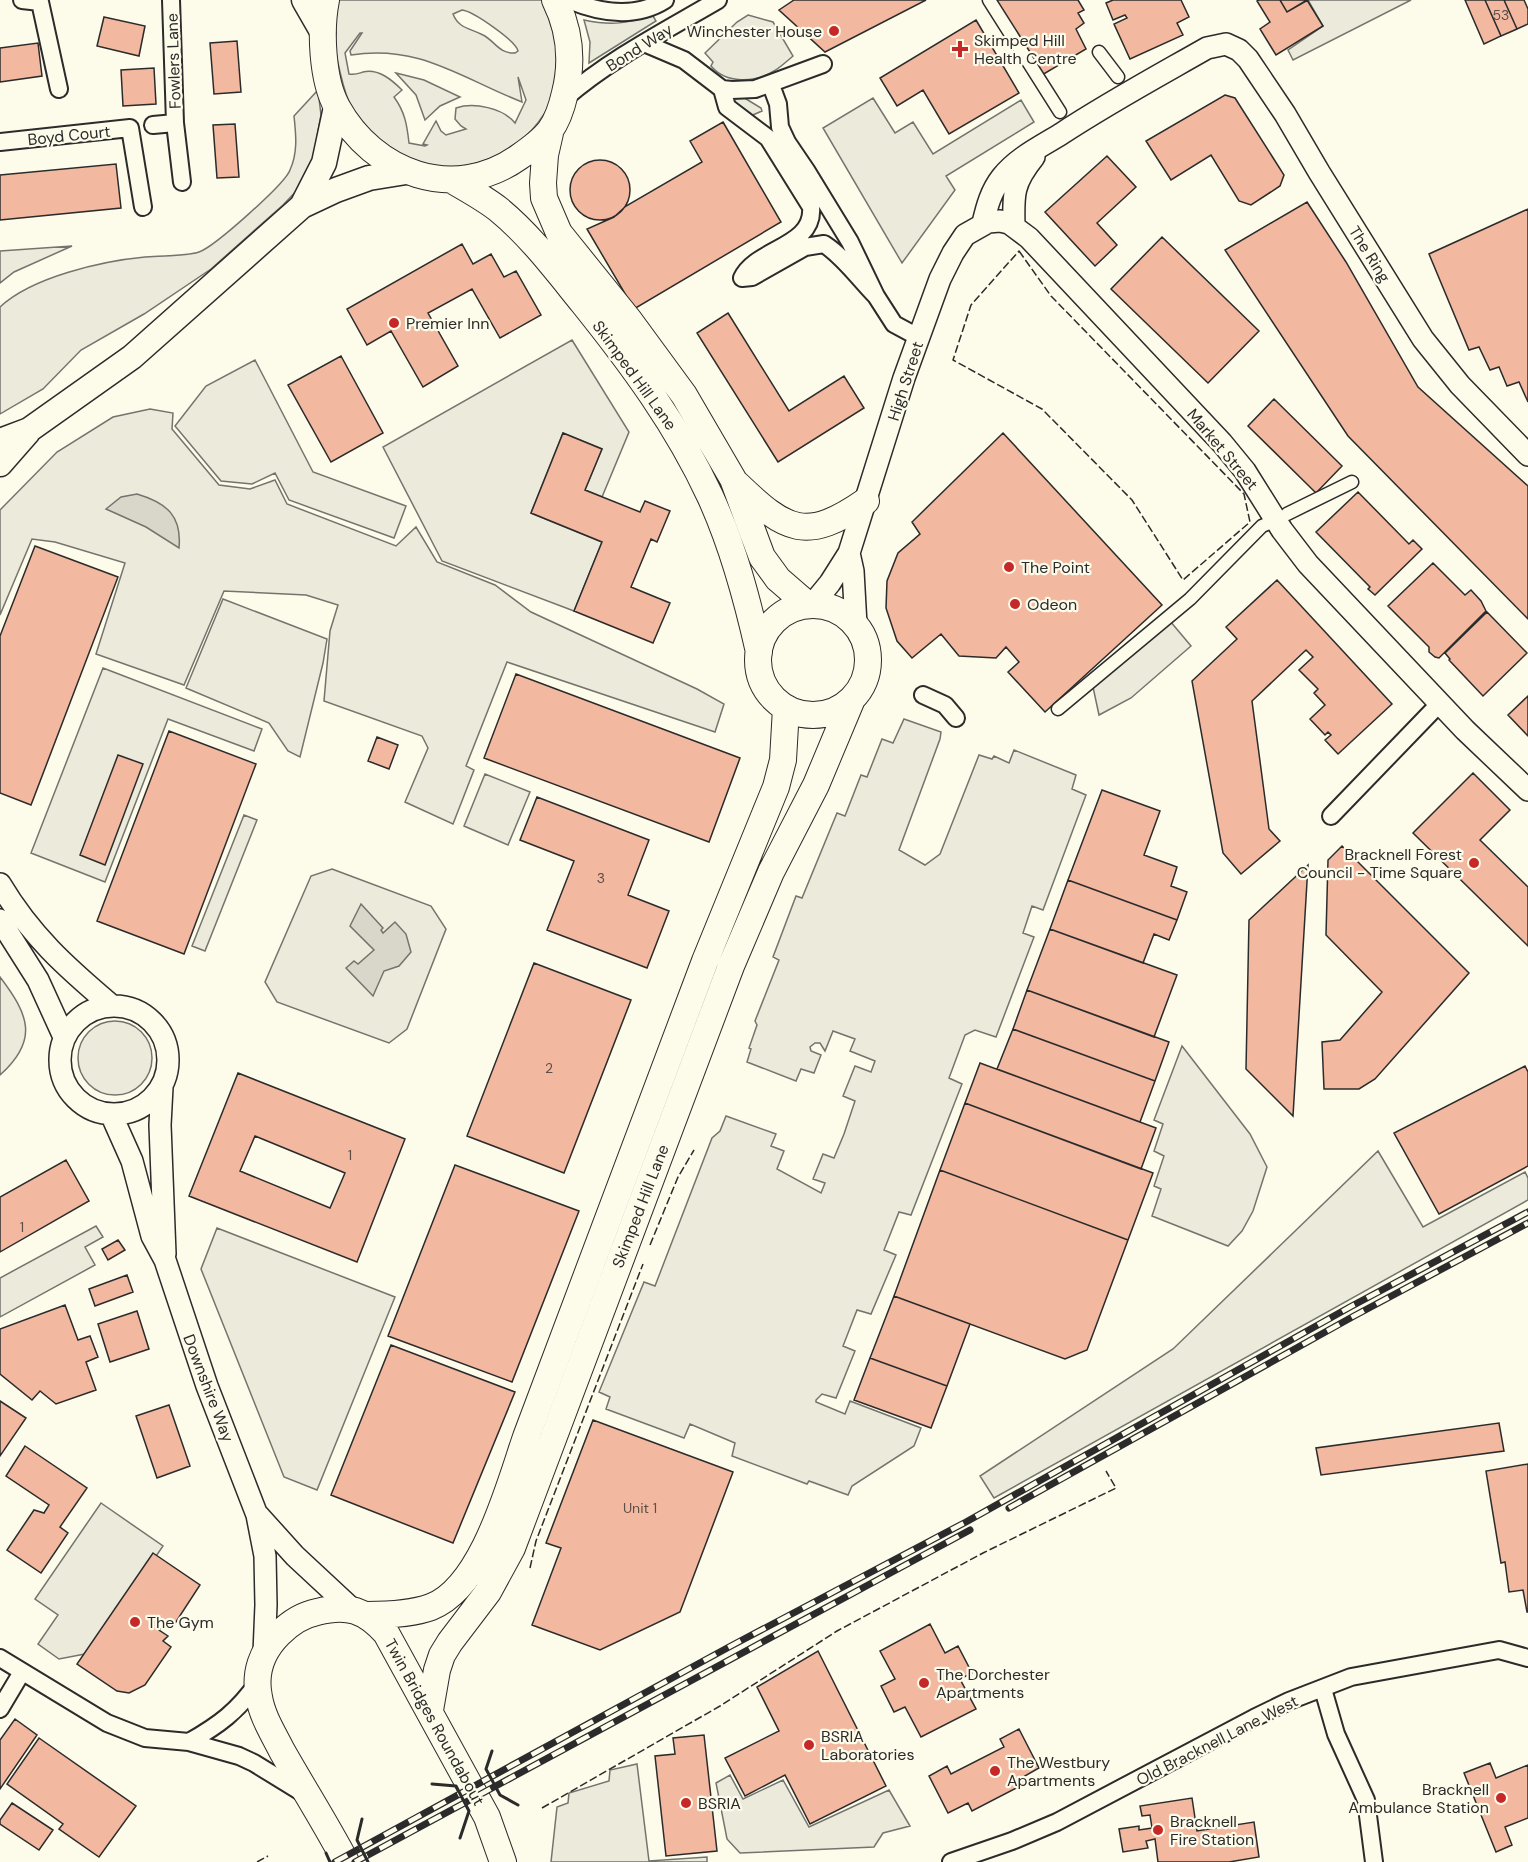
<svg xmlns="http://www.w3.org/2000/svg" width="1528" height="1862" font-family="'DM Sans',sans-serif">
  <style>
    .green { fill: #ecebdb; stroke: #74746e; stroke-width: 1.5; fill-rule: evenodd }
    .parking { fill: #eceadb; stroke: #74746e; stroke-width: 1.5 }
    .water { fill: #d8d7c9; stroke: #74746e; stroke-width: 1.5 }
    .building { fill: #f2b8a0; stroke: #2b2b2b; stroke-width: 1.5; fill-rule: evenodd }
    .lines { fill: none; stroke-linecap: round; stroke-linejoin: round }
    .pedestrian-casing { stroke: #2b2b2b; stroke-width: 15 }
    .minor-casing { stroke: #2b2b2b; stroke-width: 20 }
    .tertiary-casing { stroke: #2b2b2b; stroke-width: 24 }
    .secondary-casing { stroke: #2b2b2b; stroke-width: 27 }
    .primary-casing { stroke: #2b2b2b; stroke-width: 28 }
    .pedestrian { stroke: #fdfbea; stroke-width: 12 }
    .minor { stroke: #fdfbea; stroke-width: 16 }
    .tertiary { stroke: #fdfbea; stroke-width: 21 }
    .secondary { stroke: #fdfbea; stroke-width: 24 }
    .primary { stroke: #fdfbea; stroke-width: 26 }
    .rail-casing { stroke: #2b2b2b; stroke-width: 7 }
    .rail { stroke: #fdfbea; stroke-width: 4.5; stroke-dasharray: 14; stroke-linecap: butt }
    .fence { stroke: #2b2b2b; stroke-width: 1.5; stroke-dasharray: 8 3; stroke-linecap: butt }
    .wall { stroke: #2b2b2b; stroke-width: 3 }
    .poi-dot { fill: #c62828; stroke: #fdfbea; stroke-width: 2 }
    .labels { text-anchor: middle; stroke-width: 4.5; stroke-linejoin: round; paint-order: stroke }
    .number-label { font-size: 14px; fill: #5d4e48 }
    .poi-label { font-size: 16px; fill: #2b2b2b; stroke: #fdfbea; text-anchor: start }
    .street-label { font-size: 16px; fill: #2b2b2b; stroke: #fdfbea }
  </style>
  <rect width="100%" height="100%" fill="#fdfbea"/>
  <!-- green -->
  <path class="green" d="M338 0H543C554 27 560 45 558 75 557 100 537 129 517 143 470 177 411 176 370 131 364 125 357 118 353 110 346 98 343 85 340 72 334 47 332 25 338 0ZM462 10C473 11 516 41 518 51L515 53C499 54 495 41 483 35 470 28 459 29 453 14ZM360 33H362L350 51 351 55C419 44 461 78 522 102L518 77 526 100 515 123C503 108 474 102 456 108L455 119 461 126 466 129 446 135 441 131 436 121 423 144 427 145 425 146 409 143C407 125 405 112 394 97L402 90C392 80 378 68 363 72 357 74 356 75 349 74L345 53Z
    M748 15 773 22 793 56C787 61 781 67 774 71 755 83 726 84 711 66L713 62 705 53 737 22Z
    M653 16 656 21 589 63 590 42 584 20C613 26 626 23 653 16Z
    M396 73 424 80 460 97 440 106 425 120 416 95Z
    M318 90 321 115 312 164 303 184 283 205 211 269 144 314 81 350 43 389 0 414V307C32 277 102 261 145 257 157 256 189 256 199 252 214 247 285 184 290 170 298 152 296 135 294 116Z
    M738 94 761 108 762 111 748 117 729 98Z
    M72 246 14 272 0 283V251Z
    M150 409 173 413 172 429 219 485 250 489 275 480 287 504 396 546 416 527 437 562 495 585 531 612 697 689 724 704 715 732 507 662 466 766 474 770 453 824 405 802 428 748 422 736 324 701 330 631 338 605 306 595 224 591 184 685 96 654 125 563 55 542 32 539 0 615V510L57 452 113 417Z
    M223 599 327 639 323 663 300 757 288 751 269 723 186 688Z
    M332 869 431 906 446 929 407 1029 389 1043 277 1002 265 982 311 876Z
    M0 977C29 1015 39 1040 0 1075Z
    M78 1058a37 37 0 1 1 74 0a37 37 0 1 1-74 0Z"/>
  <!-- parking -->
  <path class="parking" d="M1308 0H1411L1293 60 1288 50 1323 26Z
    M873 98 895 133 913 122 933 154 1021 100 1034 122 946 176 955 190 902 263 823 128Z
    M572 340 629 432 602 497 585 490 602 449 563 433 531 513 602 542 574 611 442 561 383 447Z
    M255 360 313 472 406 506 394 538 289 500 275 473 252 484 221 481 175 426 206 386Z
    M1170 621 1191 646 1131 698 1099 715 1093 687Z
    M103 668 262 729 254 751 168 719 105 882 31 853Z
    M904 719 941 732 940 739 899 850 925 865 940 854 979 755 992 759 994 756 1009 763 1014 750 1076 775 1072 789 1086 795 1043 910 1032 906 1023 933 1034 937 996 1037 975 1030 965 1035 949 1078 962 1084 911 1215 899 1212 884 1250 896 1255 871 1314 857 1310 843 1346 855 1351 836 1398 822 1394 816 1400V1402L845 1414 850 1401 921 1428 914 1446 852 1486 848 1495 809 1481 807 1484 732 1456 735 1443 690 1424 684 1438 606 1409 610 1397 599 1392 644 1282 655 1286 712 1138 720 1131 726 1116 776 1134 771 1146 784 1151 777 1169 821 1193 825 1183 813 1179 823 1154 834 1158 844 1134 855 1101 843 1096 855 1066 871 1072 875 1061 850 1051 855 1039 833 1031 825 1051 820 1043H815L810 1047 811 1051 821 1055 814 1073 801 1069 796 1081 747 1062 751 1049 749 1048 757 1025 755 1021 779 960 773 957 796 896 802 898 837 813 845 816 861 775 867 777 882 739 893 743Z
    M485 774 530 792 508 845 464 826Z
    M244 815 257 820 205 951 192 946Z
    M1182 1046 1250 1134 1267 1167 1253 1211 1242 1231 1228 1246 1152 1216 1161 1189 1154 1186 1164 1156 1154 1151 1163 1124 1154 1120Z
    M1378 1151 1423 1227 1525 1172 1528 1178V1200L994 1498 980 1476 1173 1349Z
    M96 1226 103 1237 85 1247 95 1265 0 1317V1278Z
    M217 1228 395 1297 317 1490 284 1477 201 1269Z
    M101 1503 163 1546 90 1653 59 1659 38 1644 58 1615 35 1599Z
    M637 1764 649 1861 707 1857V1862H551L557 1807 568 1803 569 1793 609 1781 610 1770Z
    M730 1775 743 1799 783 1780 809 1827 889 1790 910 1826 883 1833 874 1847 740 1853 727 1839 716 1783Z"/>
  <!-- water -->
  <path class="water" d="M137 494C167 503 182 516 179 548L146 527 106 509 121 497Z
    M361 904 383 928 381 930 383 933 395 922 406 934 411 952 399 966 384 971 373 996 346 968 354 961 358 964 374 950 350 926Z"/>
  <!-- building -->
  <path class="building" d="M794 0H926L825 52 779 10Z
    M996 0H1078L1084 10 1078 13 1084 23 1076 29 1086 49 1042 75Z
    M1113 0H1181L1189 17 1177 23 1183 35 1130 59 1114 24 1127 18 1125 15 1113 20 1106 3Z
    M1259 0H1280L1287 12 1307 0 1323 26 1276 55 1260 29 1270 22 1257 1Z
    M1280 0H1308L1287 12Z
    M1465 0H1485L1501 36 1484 44Z
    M1485 0H1504L1517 29 1501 36Z
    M1504 0H1524L1528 9V24L1517 29Z
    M104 17 145 26 139 56 97 46Z
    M976 20 1019 93 949 134 923 90 897 106 880 78Z
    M237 41 241 92 214 94 210 43Z
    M38 43 42 76 0 82V48Z
    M154 68 156 104 123 106 121 70Z
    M1225 95 1235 98 1284 175 1280 186 1251 205 1239 201 1211 155 1171 180 1146 141Z
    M723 122 781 222 634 309 587 229 614 217 626 206 702 162 690 141Z
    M235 124 239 177 217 178 213 125Z
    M1107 156 1136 187 1097 223 1117 245 1095 266 1045 212Z
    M570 190a30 30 0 1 1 60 0a30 30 0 1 1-60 0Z
    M116 164 121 208 0 220V175Z
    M1307 202 1346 262 1418 387 1528 486V619L1348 436 1225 250Z
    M1528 209V402L1519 382 1507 386 1499 367 1490 370 1479 347 1469 350 1429 254Z
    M1162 237 1259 331 1208 383 1111 289Z
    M462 244 473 264 491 254 504 277 516 271 541 315 500 338 472 289 428 313 458 366 423 387 391 331 367 345 347 309Z
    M728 313 789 411 844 376 864 408 778 462 697 333Z
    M341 356 383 433 331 462 288 385Z
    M1274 399 1342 466 1316 493 1248 426Z
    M563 433 602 449 585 490 640 512 645 501 670 511 657 542 651 539 631 587 670 603 653 643 574 611 602 542 531 513Z
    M1003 433 1162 605 1045 712 1008 672 1019 662 1006 647 996 658 959 656 941 634 912 658 897 641 886 608 887 581 898 553 920 534 912 522Z
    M1358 492 1409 544 1413 540 1422 549 1375 595 1368 589 1370 587 1316 532Z
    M35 546 118 577 31 805 0 793V636Z
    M1433 563 1465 595 1471 590 1481 601 1486 611 1439 658 1435 657 1429 652V647L1388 606Z
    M1277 580 1392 704 1338 754 1325 740 1331 735 1328 732 1325 735 1310 719 1325 705 1314 693 1318 689 1299 670 1313 657 1306 650 1252 701 1269 829 1280 841 1241 874 1223 853 1192 681 1237 639 1226 627Z
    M1487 612 1527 653 1483 696 1449 660 1450 659 1445 653Z
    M516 674 740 758 709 842 484 758Z
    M1528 696V736L1508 715Z
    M169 731 256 764 184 954 97 921Z
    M377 737 398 745 389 769 368 761Z
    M118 755 143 764 105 865 80 855Z
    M1473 773 1510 810 1480 840 1528 887V946L1413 833Z
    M1102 790 1160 811 1144 855 1177 867 1171 886 1187 892 1177 920 1068 880Z
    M537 797 649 840 628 895 669 911 647 968 547 930 574 861 520 840Z
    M1342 846 1469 973 1375 1079 1359 1089H1324L1322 1042 1340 1040 1382 992 1326 935 1328 860Z
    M1308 865 1293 1116 1246 1069 1249 920Z
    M1068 880 1177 920 1169 940 1154 934 1143 963 1050 929Z
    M1050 929 1177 975 1154 1037 1027 990Z
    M534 963 631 1000 564 1173 467 1136Z
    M1027 990 1169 1042 1155 1081 1013 1029Z
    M1013 1029 1155 1081 1140 1122 997 1069Z
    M980 1063 1156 1128 1141 1169 965 1103Z
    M1525 1066 1528 1072V1166L1439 1214 1394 1133Z
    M238 1073 405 1139 357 1262 189 1196ZM255 1136 345 1173 330 1208 240 1171Z
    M965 1103 1153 1173 1128 1240 940 1170Z
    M66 1160 89 1201 0 1252V1197Z
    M455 1165 579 1211 512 1382 388 1336Z
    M940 1170 1128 1240 1087 1350 1065 1359 894 1296Z
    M118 1240 125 1250 108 1260 102 1249Z
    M127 1275 133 1292 95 1306 89 1289Z
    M894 1296 970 1324 947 1386 870 1358Z
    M65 1305 78 1340 90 1336 98 1357 86 1362 96 1390 56 1404 40 1391 32 1400 0 1374V1329Z
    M137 1311 149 1349 110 1362 98 1324Z
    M391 1345 515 1392 453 1543 331 1495Z
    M870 1358 947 1386 931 1428 854 1400Z
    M0 1401 26 1418 0 1456Z
    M169 1405 190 1466 157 1478 136 1416Z
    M593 1420 733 1472 680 1612 600 1650 532 1625 561 1548 546 1543Z
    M1499 1423 1504 1451 1321 1475 1316 1448Z
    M25 1446 87 1488 60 1527 68 1533 41 1573 7 1550 34 1510 44 1513 49 1505 6 1476Z
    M1528 1464V1612H1527L1523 1590 1509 1592 1505 1562 1501 1563 1486 1471Z
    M153 1553 200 1585 174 1625 167 1620 159 1630 168 1636 163 1641 171 1647 145 1685 129 1693 117 1691 77 1664Z
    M930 1624 945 1653 958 1646 972 1673 960 1679 976 1709 921 1737 905 1707 894 1712 881 1686 895 1679 880 1651Z
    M818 1651 886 1786 810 1824 785 1775 745 1796 725 1758 779 1731 757 1687Z
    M15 1719 37 1735 0 1789V1740Z
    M1019 1729 1039 1768 1023 1777 1026 1783 972 1811 968 1803 948 1813 929 1776 947 1766 951 1774 1004 1747 1000 1739Z
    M704 1735 717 1851 666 1856 655 1756 675 1754 673 1738Z
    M39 1738 136 1806 99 1857 59 1829 63 1824 7 1784Z
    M1490 1763 1496 1778 1528 1765V1818L1505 1827 1512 1845 1496 1852 1464 1773Z
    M1192 1798 1197 1831 1254 1822 1259 1857 1229 1862H1158L1155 1839 1146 1841 1148 1848 1123 1852 1119 1829 1139 1826V1830L1152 1828 1150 1815 1142 1816 1140 1806Z
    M12 1803 53 1830 39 1850 0 1824V1820Z"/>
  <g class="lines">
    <defs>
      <path id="pedestrian" d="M989 0 1060 112
        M1099 52 1118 77
        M1287 514 1352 482
        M1058 709 1190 599 1262 526 1269 523"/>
      <path id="minor" d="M22 0 40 2 59 89
        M171 0 175 123 182 182
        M569 0C600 13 635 19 665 0
        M644 43 684 60 722 89 732 90 755 89 823 64
        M771 85 778 104 780 127 787 142 806 170 850 242 876 296 894 324 920 338
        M722 89 727 107 768 138 811 207C815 247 756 248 742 278L752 277 805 247 824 244C844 257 859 279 876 296
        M564 99C610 59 665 31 718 0
        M153 125 175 123
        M0 142 130 128 143 207
        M923 695 945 705 956 718
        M1331 816 1440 703
        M0 1658 107 1723 145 1738 189 1742 239 1756 254 1763 306 1795
        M1323 1689 1336 1734 1366 1800 1374 1862
        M0 1709 22 1672
        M189 1742C219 1725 238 1711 258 1682
        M951 1862 1012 1841 1057 1822 1254 1718 1289 1701 1351 1677 1499 1650 1528 1658"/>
      <path id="tertiary" d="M983 223C987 206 991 191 1002 177 1017 158 1040 147 1061 134 1108 103 1158 76 1207 48L1226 44 1239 50 1248 59 1285 114 1319 172 1423 339 1460 385 1528 455
        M1014 226C1013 194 1013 183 1034 157
        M849 553 853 571 856 625
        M812 605 830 583 849 553 904 378 940 279 953 253 965 235 988 222 1000 221 1009 223 1029 238 1222 443 1245 471 1282 530 1308 564 1465 730 1528 790
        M0 884C31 936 66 967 112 1006
        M0 920 38 980 64 1037
        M60 1060a54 54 0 1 1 108 0a54 54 0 1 1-108 0Z
        M162 1087 160 1125 165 1254
        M111 1114 132 1161 152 1236 165 1260 207 1386 257 1515 265 1556 266 1605 264 1653
        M258 1515 295 1556 352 1609"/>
      <path id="secondary" d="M304 0 323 33
        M302 206 324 163 336 107
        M0 441 29 430 132 357 302 206 336 190 369 178 406 172
        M0 464 28 432"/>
      <path id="primary" d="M326 0C320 30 322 80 337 107 374 174 454 203 519 157 548 137 557 128 565 93 573 61 570 30 555 0
        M550 133 545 155 543 183 544 198 559 233 629 320 684 395 733 479 762 557 778 579 808 605
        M452 180C467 189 484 198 498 209 530 235 557 271 583 303 632 364 677 425 710 496 733 546 747 598 759 652
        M737 484C786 531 806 543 866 501
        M758 660a55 55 0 1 1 110 0a55 55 0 1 1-110 0Z
        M367 1615C388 1615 412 1614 431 1607 483 1587 509 1486 526 1437L705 961 776 787 783 760 786 708
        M430 1710 437 1670 442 1655 450 1642 488 1592 512 1548 731 966 771 872 816 785 852 699
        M346 1862C326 1824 303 1788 282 1751 273 1733 262 1716 259 1697 254 1673 262 1651 279 1634 290 1623 302 1615 317 1612 348 1604 365 1610 386 1633L487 1817 503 1862"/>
    </defs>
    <!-- pedestrian casing -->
    <use href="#pedestrian" class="pedestrian-casing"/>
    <!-- minor casing -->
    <use href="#minor" class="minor-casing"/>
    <!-- tertiary casing -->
    <use href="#tertiary" class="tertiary-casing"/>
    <!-- secondary casing -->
    <use href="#secondary" class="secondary-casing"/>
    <!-- primary casing -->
    <use href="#primary" class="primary-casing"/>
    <!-- pedestrian -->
    <use href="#pedestrian" class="pedestrian"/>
    <!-- minor -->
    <use href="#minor" class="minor"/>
    <!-- tertiary -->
    <use href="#tertiary" class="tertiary"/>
    <!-- secondary -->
    <use href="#secondary" class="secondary"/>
    <!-- primary -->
    <use href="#primary" class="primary"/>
    <defs>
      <path id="rail" d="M1009 1508 1354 1316 1528 1223
        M335 1862 729 1647 966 1522 1350 1307 1528 1212
        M355 1862 970 1530"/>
    </defs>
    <!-- rail casing -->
    <use href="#rail" class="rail-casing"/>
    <!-- rail -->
    <use href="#rail" class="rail"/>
    <!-- fence -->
    <path class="fence" d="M1019 251 1051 296 1244 494 1250 522 1183 580 1132 500 1042 409 953 360 971 305Z
      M650 1245 678 1177 694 1150
      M530 1568 536 1541 643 1264
      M542 1808 720 1706 837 1631 983 1553 1116 1488 1106 1471
      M257 1862 268 1856"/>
    <!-- wall -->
    <path class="wall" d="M492 1751 486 1769 500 1795 518 1805
      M432 1784 456 1786 469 1811 460 1838
      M362 1819 357 1840 368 1862
      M326 1853 330 1862"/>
  </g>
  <!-- markers -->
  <g class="poi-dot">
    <circle cx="834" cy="31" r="6"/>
    <path d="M957 40h6v6h6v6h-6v6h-6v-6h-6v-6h6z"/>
    <circle cx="394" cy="323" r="6"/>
    <circle cx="1009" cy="567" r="6"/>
    <circle cx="1015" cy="604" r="6"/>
    <circle cx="1474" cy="863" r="6"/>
    <circle cx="135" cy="1622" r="6"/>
    <circle cx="924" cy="1683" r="6"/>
    <circle cx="809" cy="1745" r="6"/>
    <circle cx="995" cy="1771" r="6"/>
    <circle cx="1501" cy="1798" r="6"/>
    <circle cx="686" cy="1803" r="6"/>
    <circle cx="1158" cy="1830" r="6"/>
  </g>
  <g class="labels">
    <!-- number labels -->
    <g class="number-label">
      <text x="1501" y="20">53</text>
      <text x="601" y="883">3</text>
      <text x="549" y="1073">2</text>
      <text x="350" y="1160">1</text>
      <text x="22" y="1232">1</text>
      <text x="640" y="1513">Unit 1</text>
    </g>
    <!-- poi labels -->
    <g class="poi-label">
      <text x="822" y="37" text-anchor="end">Winchester House</text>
      <text x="974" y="46">Skimped Hill<tspan x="974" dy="18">Health Centre</tspan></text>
      <text x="406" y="329">Premier Inn</text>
      <text x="1021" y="573">The Point</text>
      <text x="1027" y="610">Odeon</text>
      <text x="1462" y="860" text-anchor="end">Bracknell Forest<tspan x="1462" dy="18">Council - Time Square</tspan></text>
      <text x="147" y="1628">The Gym</text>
      <text x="936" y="1680">The Dorchester<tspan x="936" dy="18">Apartments</tspan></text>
      <text x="821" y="1742">BSRIA<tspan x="821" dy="18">Laboratories</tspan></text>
      <text x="1007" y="1768">The Westbury<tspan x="1007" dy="18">Apartments</tspan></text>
      <text x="1489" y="1795" text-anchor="end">Bracknell<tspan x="1489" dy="18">Ambulance Station</tspan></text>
      <text x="698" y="1809">BSRIA</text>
      <text x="1170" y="1827">Bracknell<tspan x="1170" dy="18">Fire Station</tspan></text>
    </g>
    <!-- street labels -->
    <g class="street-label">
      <text transform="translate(639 47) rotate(-32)" y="6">Bond Way</text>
      <text transform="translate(173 61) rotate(-92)" y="6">Fowlers Lane</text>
      <text transform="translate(69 135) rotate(-6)" y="6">Boyd Court</text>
      <text transform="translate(1370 254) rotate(58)" y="6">The Ring</text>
      <text transform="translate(635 375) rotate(54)" y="6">Skimped Hill Lane</text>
      <text transform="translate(905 381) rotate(-72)" y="6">High Street</text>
      <text transform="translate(1223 449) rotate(50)" y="6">Market Street</text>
      <text transform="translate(640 1206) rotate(-69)" y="6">Skimped Hill Lane</text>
      <text transform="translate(209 1388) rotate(69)" y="6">Downshire Way</text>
      <text transform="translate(435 1722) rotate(61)" y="6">Twin Bridges Roundabout</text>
      <text transform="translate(1217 1740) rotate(-27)" y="6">Old Bracknell Lane West</text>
    </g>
  </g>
</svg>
